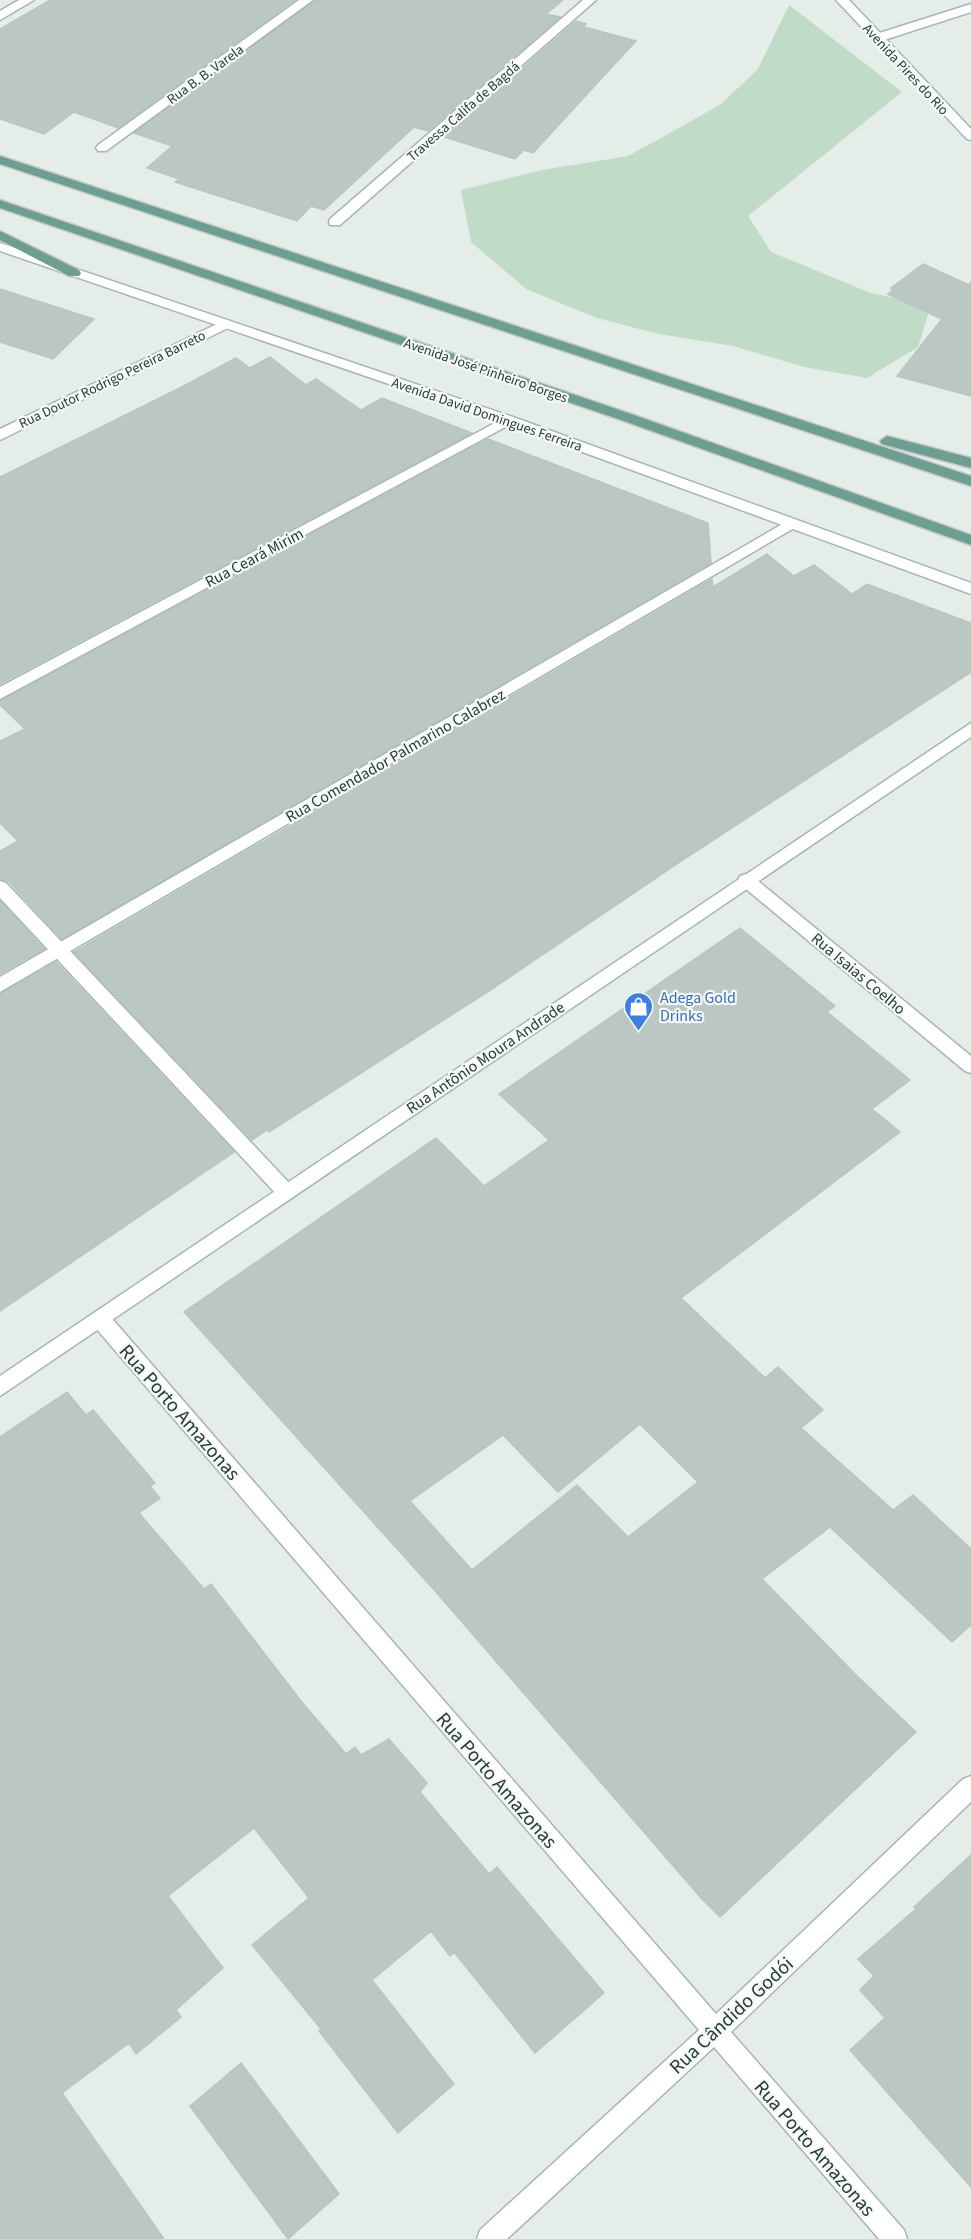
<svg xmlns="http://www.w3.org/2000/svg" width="971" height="2239" font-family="'Source Sans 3',sans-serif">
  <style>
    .green { fill: #c0dbc8 }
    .building { fill: #bac7c2; stroke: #b8c6c0; stroke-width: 1.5; fill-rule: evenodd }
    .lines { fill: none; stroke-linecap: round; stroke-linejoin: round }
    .lane-casing { stroke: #a8b5b0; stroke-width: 3 }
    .street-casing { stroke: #a8b5b0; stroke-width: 3 }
    .secondary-casing { stroke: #a4b7b1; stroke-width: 3 }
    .primary-casing { stroke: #c2c9c7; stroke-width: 3 }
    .lane { fill: #fff; fill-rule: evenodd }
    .street { fill: #fff; fill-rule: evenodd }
    .secondary { fill: #fff; fill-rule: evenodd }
    .primary { fill: #6e9d91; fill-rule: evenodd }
    .labels { text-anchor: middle; stroke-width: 4.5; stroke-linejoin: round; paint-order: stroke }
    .far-street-label { font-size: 14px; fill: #263d37; stroke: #f5f9f7 }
    .street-label { font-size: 16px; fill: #263d37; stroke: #f5f9f7 }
    .shop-label { font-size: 16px; fill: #366cbe; stroke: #f5f9f7; text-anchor: start }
    .near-street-label { font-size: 20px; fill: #263d37; stroke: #f5f9f7 }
  </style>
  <rect width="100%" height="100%" fill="#e5ede9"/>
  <!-- green -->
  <path class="green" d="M789 5 902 92 748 216 771 252 871 293 931 305 918 347 867 378 804 367 733 346 659 334 597 318 526 289 471 242 461 190 542 170 628 156 672 132 721 104 758 69Z"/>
  <!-- building -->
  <path class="building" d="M50 0H295L118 128 74 112 44 134 0 119V29Z
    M315 0H563L546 14 560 17 428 131 414 127 324 210 311 206 297 221 175 182 179 179 147 168 172 146 134 133Z
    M576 21 586 24 584 27 636 41 533 153 524 150 515 159 444 137Z
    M923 264 969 285 971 282V396L897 376 942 319 888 294 893 290 891 288Z
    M0 289 94 319 53 359 0 342Z
    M270 357 306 385 316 379 361 410 382 398 472 433 0 684V477L182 387 236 358 250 368Z
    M488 439 708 523 711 563 62 939 8 881 0 879V851L18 841 0 823V741L25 729 0 705V701Z
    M767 554 794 576 814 565 852 594 867 584 971 623V672L678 863 495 987 269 1132 267 1130 252 1140 74 952 712 579 713 587Z
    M0 901 44 949 0 974Z
    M740 928 835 1006 827 1012 910 1080 872 1109 900 1132 681 1298 765 1378 778 1367 823 1410 801 1428 893 1510 913 1495 971 1549V1625L952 1642 830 1527 762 1579 857 1676 916 1732 720 1917 701 1898 436 1592 184 1312 436 1138 484 1186 549 1140 499 1094ZM640 1424 698 1482 628 1537 577 1485 472 1570 410 1501 503 1435 558 1492Z
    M56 962 234 1152 0 1311V994Z
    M67 1392 86 1415 93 1410 155 1483 150 1486 160 1498 139 1513 204 1589 211 1584 301 1701 346 1754 355 1747 361 1755 389 1739 427 1783 420 1792 489 1874 497 1867 604 1993 535 2053 454 1952 450 1956 431 1931 372 1980 454 2084 398 2133 319 2031 321 2029 252 1945 309 1898 254 1828 168 1896 223 1968 176 2010 181 2017 136 2054 129 2043 62 2093 164 2239H0V1437Z
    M971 1855V2187L850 2050 885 2018 860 1990 874 1976 858 1959 916 1909 914 1907Z
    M241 2063 339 2194 288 2239 190 2106Z"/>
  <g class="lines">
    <defs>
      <path id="lane" d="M0 881 6 883 293 1187 295 1192 293 1197 286 1200 279 1197 0 898Z"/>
      <path id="street" d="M19 0H34L0 20V11Z
        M299 0H313L106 151H98L96 148 98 145Z
        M583 0H596L340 225H330L329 222 330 219Z
        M971 4V12L881 41H873L871 38 873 35Z
        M225 320 230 321 232 324 230 327 0 440V429Z
        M508 416 515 420 513 423 0 699V687Z
        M791 519 796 521 798 524 796 527 0 992V977Z
        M746 874 752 876 971 1056V1073L965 1071 740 884 738 880 740 876Z
        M101 1312 108 1314 716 2014 963 1779 971 1776V1802L731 2032 904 2230 907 2239H879L714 2047 507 2239H477L480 2230 699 2030 94 1326 91 1320 94 1314Z"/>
      <path id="secondary" d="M836 0H849L971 129V140L967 139Z
        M0 243 513 417 971 583V594L503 423 0 251Z
        M971 723V737L0 1396V1376Z"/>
      <path id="primary" d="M0 156 971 476V486L0 164Z
        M0 200 634 415 971 535V545L624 421 0 208Z
        M0 231 79 270 81 273 79 276H69L0 240Z
        M887 436 971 458V468L882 444 880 441Z"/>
    </defs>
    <!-- lane casing -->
    <use href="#lane" class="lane-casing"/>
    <!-- street casing -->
    <use href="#street" class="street-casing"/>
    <!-- secondary casing -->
    <use href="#secondary" class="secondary-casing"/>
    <!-- primary casing -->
    <use href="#primary" class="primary-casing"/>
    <!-- lane -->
    <use href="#lane" class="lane"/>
    <!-- street -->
    <use href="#street" class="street"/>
    <!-- secondary -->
    <use href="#secondary" class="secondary"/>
    <!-- primary -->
    <use href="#primary" class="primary"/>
  </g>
  <!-- icons -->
  <defs>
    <symbol id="shop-pin" viewBox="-11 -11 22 30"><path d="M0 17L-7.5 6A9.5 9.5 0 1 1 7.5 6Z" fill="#3f7fe0" stroke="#f5f9f7"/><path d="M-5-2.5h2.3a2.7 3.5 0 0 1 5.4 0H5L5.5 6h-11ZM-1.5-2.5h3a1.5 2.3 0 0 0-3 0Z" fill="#fff"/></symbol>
  </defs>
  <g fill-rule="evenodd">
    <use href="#shop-pin" x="622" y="990" width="33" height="45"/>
  </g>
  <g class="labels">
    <!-- far-street labels -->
    <g class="far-street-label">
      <text transform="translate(906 69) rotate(47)" y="5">Avenida Pires do Rio</text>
      <text transform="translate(205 74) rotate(-36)" y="5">Rua B. B. Varela</text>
      <text transform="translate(463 111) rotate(-41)" y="5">Travessa Califa de Bagdá</text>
      <text transform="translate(486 370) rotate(19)" y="5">Avenida José Pinheiro Borges</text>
      <text transform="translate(112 379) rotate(-26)" y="5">Rua Doutor Rodrigo Pereira Barreto</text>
      <text transform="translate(487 414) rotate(19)" y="5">Avenida David Domingues Ferreira</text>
    </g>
    <!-- street labels -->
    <g class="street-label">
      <text transform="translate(254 557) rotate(-28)" y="6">Rua Ceará Mirim</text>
      <text transform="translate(395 755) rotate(-30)" y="6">Rua Comendador Palmarino Calabrez</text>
      <text transform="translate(859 973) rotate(40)" y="6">Rua Isaias Coelho</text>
      <text transform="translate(485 1057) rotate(-34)" y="6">Rua Antônio Moura Andrade</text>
    </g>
    <!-- shop labels -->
    <g class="shop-label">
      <text x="660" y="1003">Adega Gold<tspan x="660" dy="18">Drinks</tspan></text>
    </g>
    <!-- near-street labels -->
    <g class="near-street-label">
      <text transform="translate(180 1412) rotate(49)" y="7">Rua Porto Amazonas</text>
      <text transform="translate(497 1780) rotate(49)" y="7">Rua Porto Amazonas</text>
      <text transform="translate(731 2015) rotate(-43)" y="7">Rua Cândido Godói</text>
      <text transform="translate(815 2148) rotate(49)" y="7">Rua Porto Amazonas</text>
    </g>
  </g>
</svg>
